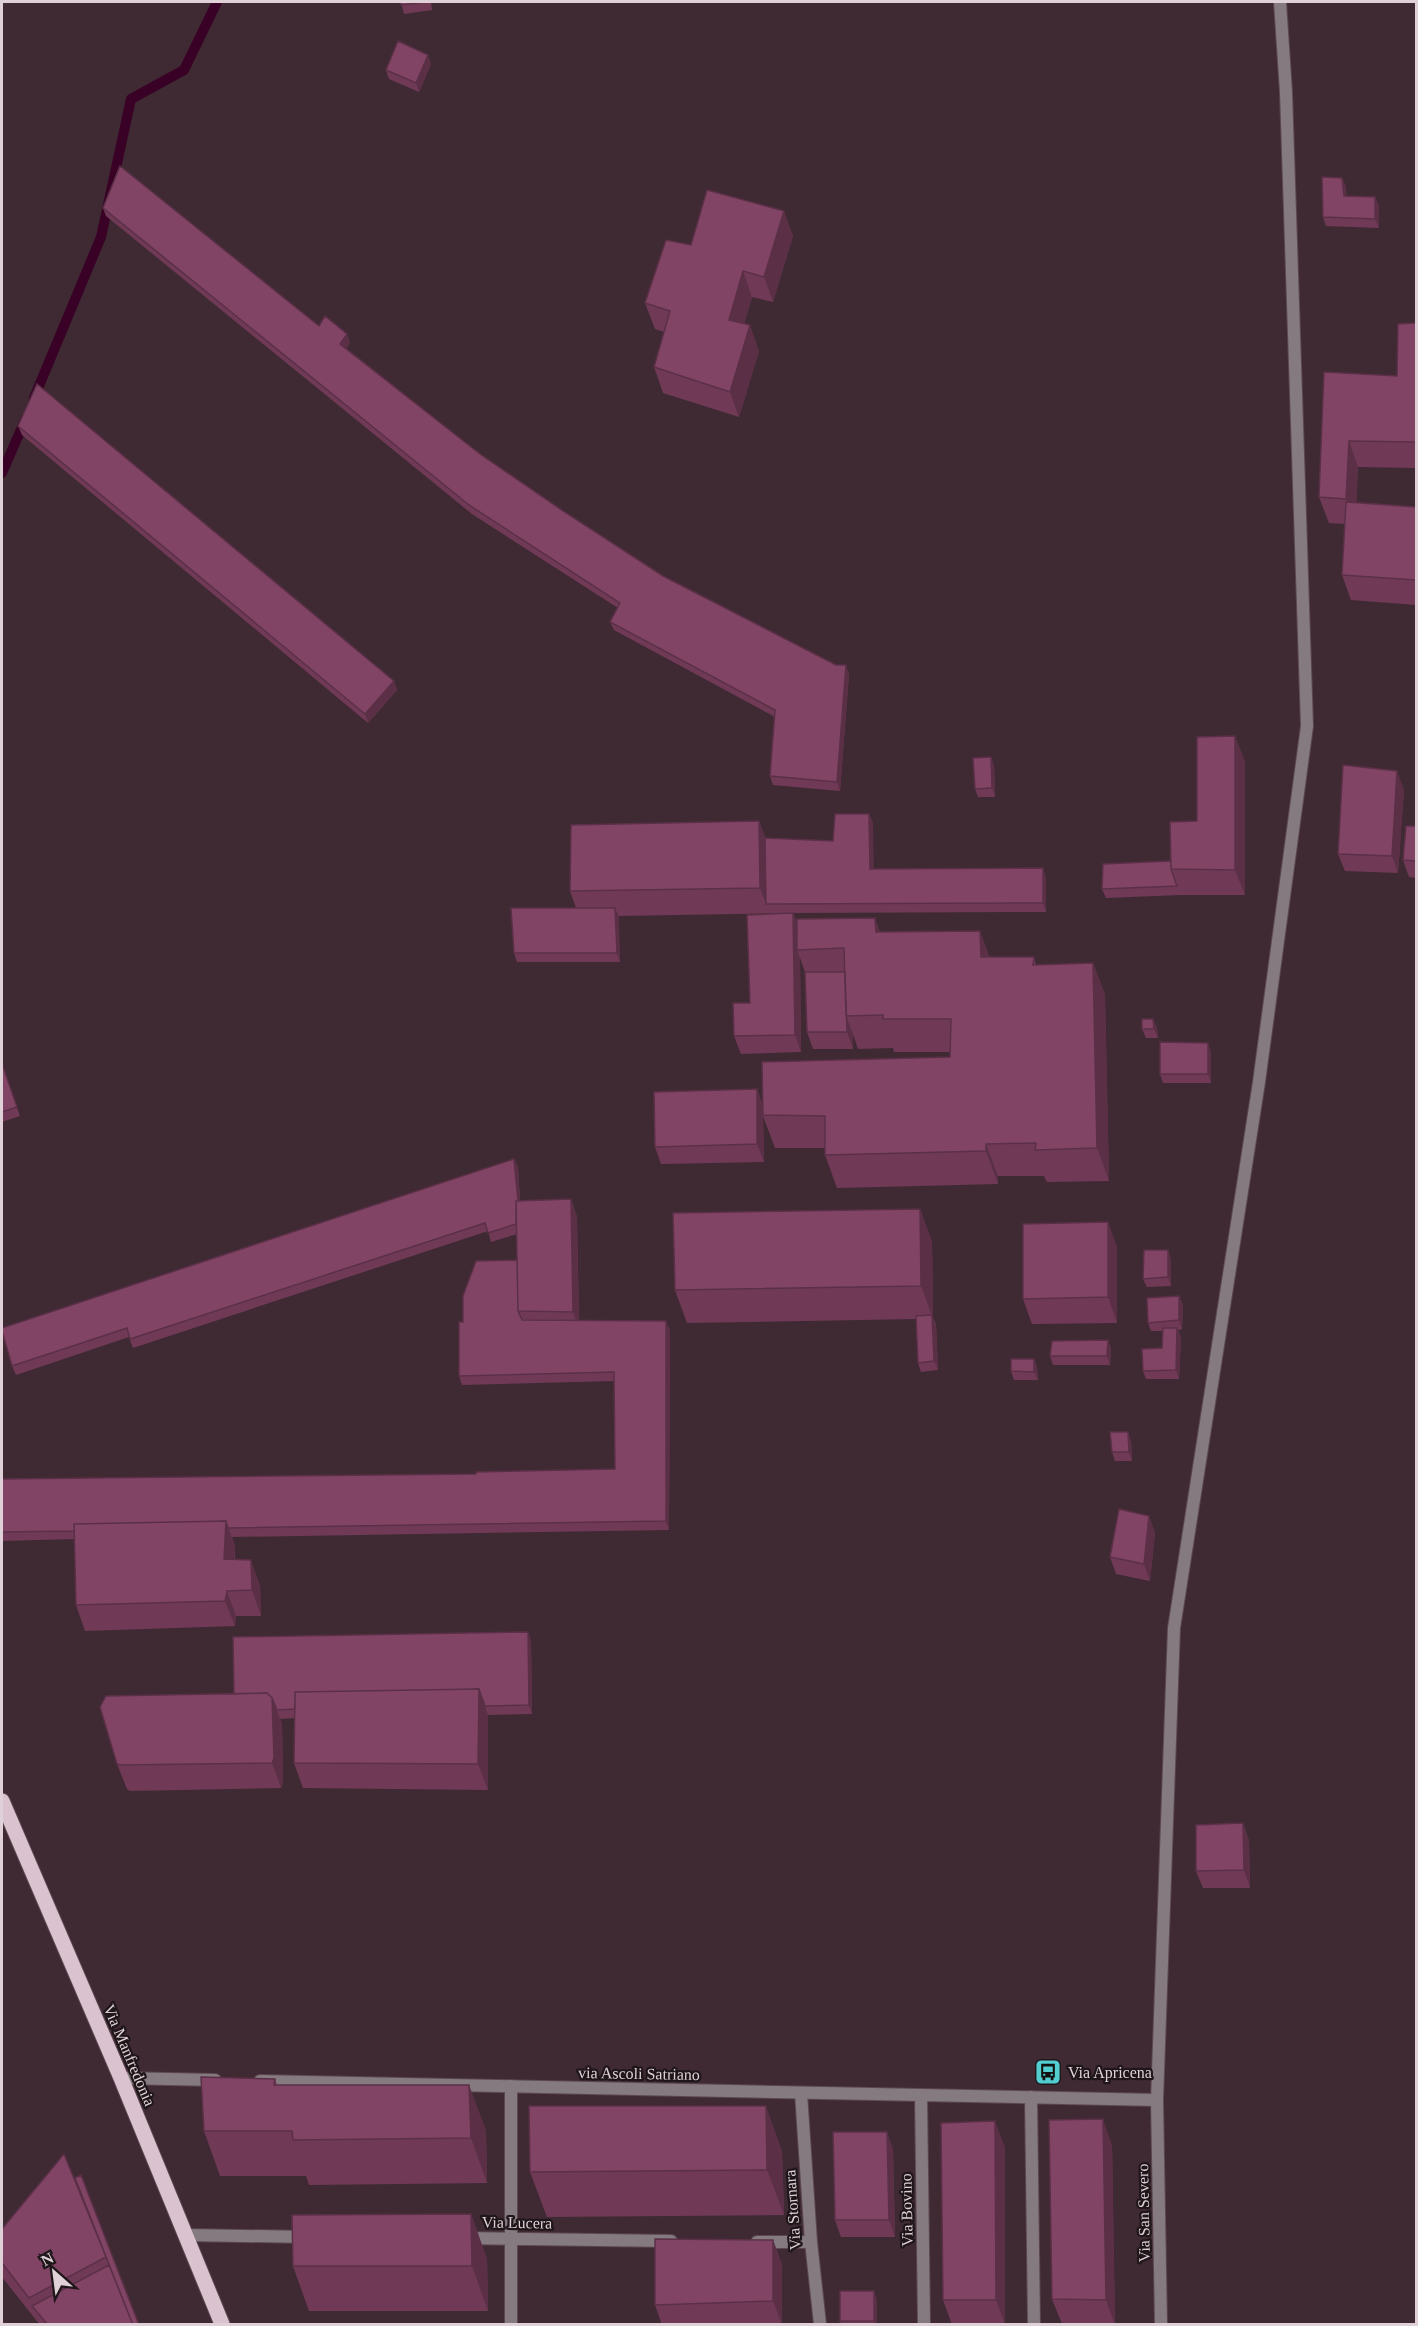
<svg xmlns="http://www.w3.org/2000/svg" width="1418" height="2326" font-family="'Times New Roman',serif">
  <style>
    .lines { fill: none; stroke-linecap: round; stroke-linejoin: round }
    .stream { stroke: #390125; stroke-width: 10 }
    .minor-casing { stroke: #5c4851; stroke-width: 14 }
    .tertiary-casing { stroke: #5c4851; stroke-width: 14 }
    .primary-casing { stroke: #5c4851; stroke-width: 17 }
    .minor { stroke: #857a7f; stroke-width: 12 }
    .tertiary { stroke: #857a7f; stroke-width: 12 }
    .primary { stroke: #dac3ce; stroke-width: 15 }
    .wall { fill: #703a57 }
    .shaded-wall { fill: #5b3047 }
    .building { fill: #824465; stroke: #5b3047; stroke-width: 1.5 }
    .labels { text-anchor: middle; stroke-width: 4.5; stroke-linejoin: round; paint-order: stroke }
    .street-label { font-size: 16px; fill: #dfd1d7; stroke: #1f161a }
    .poi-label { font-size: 16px; fill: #dfd1d7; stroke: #1f161a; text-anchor: start }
  </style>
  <rect width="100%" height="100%" fill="#3f2a34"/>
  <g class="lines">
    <!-- stream -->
    <path class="stream" d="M34 398 101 237 131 99 184 70 217 2
      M2 473 26 418"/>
    <defs>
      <path id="minor" d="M121 2078 215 2080
        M260 2081 1157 2100
        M511 2086V2324
        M801 2093 811 2242 820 2324
        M921 2095 924 2324
        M1031 2097 1034 2324
        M186 2235 308 2237
        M463 2238 671 2241
        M757 2242H811"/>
      <path id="tertiary" d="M1161 2324 1157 2100 1174 1628 1259 1082 1307 726 1286 92 1280 2"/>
      <path id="primary" d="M2 1801 121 2078 222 2324"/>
    </defs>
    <!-- minor casing -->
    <use href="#minor" class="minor-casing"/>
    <!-- tertiary casing -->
    <use href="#tertiary" class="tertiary-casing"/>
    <!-- primary casing -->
    <use href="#primary" class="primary-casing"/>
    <!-- minor -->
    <use href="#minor" class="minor"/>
    <!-- tertiary -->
    <use href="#tertiary" class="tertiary"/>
    <!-- primary -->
    <use href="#primary" class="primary"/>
  </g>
  <!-- wall -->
  <path class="wall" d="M401 2H431L432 10 404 14Z
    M431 64 419 92 389 79 386 70Z
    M1342 178 1346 187V196L1375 197 1379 206V228L1326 226 1323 217Z
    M103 208 319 326 347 334 350 343 346 348 480 454 566 513 663 576 849 674 840 791 773 785 770 776 775 717 614 630 610 622 618 608 472 514 106 216Z
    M793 236 773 302 752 297 744 324 759 351 739 417 663 393 654 367 664 332 655 329 645 303 691 245Z
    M1416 323V468L1358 467 1356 502 1416 507V605L1351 600 1342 575 1345 524 1329 523 1319 497 1324 372 1397 376Z
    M18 426 394 681 397 690 368 723 22 435Z
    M991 757 994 766 995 797H978L975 789Z
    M1245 761V895H1180L1106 898 1102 889 1171 861 1197 821Z
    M1404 789 1398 873 1345 871 1338 854Z
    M869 814 873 823V869L1046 877V912L793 913 797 923 880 932 990 957H1034L1036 965 1093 963 1105 995 1109 1181 1047 1182 1044 1176H998V1184L837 1188 825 1155V1148H775L763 1116 764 1162 661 1164 655 1147 757 1089 763 1106 950 1057V1052H894L893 1048 858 1049 853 1034V1049H813L807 1032 805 972 800 958 801 1052 741 1054 734 1036 750 1003 788 913 618 916 620 962H517L514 953 576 908 570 891 759 821 765 838 833 841Z
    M1416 826V878L1409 877 1403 860Z
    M1153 1019 1157 1028 1158 1038H1146L1142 1029Z
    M1211 1052V1083H1163L1160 1074Z
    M2 1065 20 1116 2 1122Z
    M514 1159 518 1167 520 1201 571 1199 577 1217 579 1320 670 1330 669 1530 232 1537 235 1547V1559L260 1585 261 1616H236L235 1626 85 1631 76 1605 75 1539 2 1541V1479L476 1474 615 1469 614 1381 462 1385 459 1376 463 1322 517 1260V1234L491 1242 488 1231 133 1348 129 1337 16 1375 12 1366Z
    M920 1209 932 1242 933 1318 936 1324 938 1370 921 1372 918 1363 916 1319 687 1323 675 1290Z
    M1108 1222 1117 1248V1323L1032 1324 1023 1299Z
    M1171 1259V1286L1147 1287 1143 1279Z
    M1179 1296 1183 1305 1182 1329 1178 1330 1181 1337 1179 1379H1146L1143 1371 1162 1348 1163 1331H1151L1148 1323Z
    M1108 1340 1111 1349 1110 1365H1053L1050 1356Z
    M1034 1359 1037 1367 1038 1380H1014L1011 1371Z
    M1131 1441 1132 1461H1115L1112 1452Z
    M1149 1516 1155 1533 1150 1581 1116 1574 1110 1557Z
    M531 1641 532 1714 488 1715V1790L303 1788 294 1763 295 1718 280 1719 282 1724 283 1783 281 1788 130 1791 127 1789 117 1764 234 1694Z
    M1243 1823 1249 1841 1250 1888H1203L1196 1871Z
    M275 2079 277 2085 486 2130 487 2183 309 2185 306 2176H220L204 2131Z
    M1112 2145 1115 2325 1062 2324 1052 2299Z
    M1005 2147V2325H952L943 2300Z
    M893 2149 895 2237H841L835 2220Z
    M782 2151 784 2215 547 2217 530 2172Z
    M471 2214 487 2259 488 2311H309L293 2266Z
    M94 2227 139 2325H40L2 2277V2229Z
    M773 2240 782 2265V2325H662L655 2305Z
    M877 2300V2325H841L840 2321Z"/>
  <!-- shaded-wall -->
  <path class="shaded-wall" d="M428 55 431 64 419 92 416 83Z
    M1342 178 1346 187 1347 205 1344 196Z
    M1375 197 1379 206V228L1375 219Z
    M784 211 793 236 773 302 764 277Z
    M743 271 752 297 738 345 729 320Z
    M750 325 759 351 739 417 730 392Z
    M347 334 350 343 343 352 340 344Z
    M1349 441 1358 467 1356 525 1346 499Z
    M846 665 849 674 840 791 837 782Z
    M394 681 397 690 368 723 365 714Z
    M1235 736 1245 761V895L1235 870Z
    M991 757 994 766 995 797 992 788Z
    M1397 771 1404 789 1398 873 1392 856Z
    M869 814 873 823 874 878 870 869Z
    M759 821 769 847 766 904 760 888Z
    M1043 868 1046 877V912L1043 903Z
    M615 908 619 916 620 962 617 953Z
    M793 913 799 930 797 950 800 958 801 1052 795 1035Z
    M875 918 887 951 876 932Z
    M980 931 992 963 981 957Z
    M1093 963 1105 995 1109 1181 1097 1148Z
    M845 972 846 1016 853 1034V1049L847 1032Z
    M1153 1019 1157 1028 1158 1038 1154 1029Z
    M1208 1043 1211 1052V1083L1208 1074Z
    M757 1089 763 1107 764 1162 757 1144Z
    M986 1144 998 1176V1184L986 1151Z
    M514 1159 518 1167 522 1232 519 1223Z
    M571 1199 577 1217 579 1329 573 1312Z
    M920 1209 932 1242 933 1318 936 1324 938 1370 934 1361 932 1316 921 1286Z
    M1108 1222 1117 1248V1323L1108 1297Z
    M1168 1250 1171 1259V1286L1168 1277Z
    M1179 1296 1183 1305 1182 1329 1179 1320Z
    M666 1321 670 1330 669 1530 666 1521Z
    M1177 1328 1181 1337 1179 1379 1176 1370Z
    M1108 1340 1111 1349 1110 1365 1107 1356Z
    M1034 1359 1037 1367 1038 1380 1034 1372Z
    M1128 1432 1131 1441 1132 1461 1129 1452Z
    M1149 1516 1155 1533 1150 1581 1144 1564Z
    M226 1521 235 1547 233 1584 224 1559Z
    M251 1560 260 1585 261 1616 252 1590Z
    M227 1591 236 1616 235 1626 225 1601Z
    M528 1632 531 1641 532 1714 529 1705Z
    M479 1689 488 1715V1790L478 1764Z
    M272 1698 282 1724 283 1783 281 1788 272 1763Z
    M1243 1823 1249 1841 1250 1888 1244 1870Z
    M469 2085 486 2130 487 2183 471 2138Z
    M766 2106 782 2151 784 2215 767 2170Z
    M1103 2119 1112 2145 1115 2325 1106 2300Z
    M995 2121 1005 2147V2325L996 2300Z
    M887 2132 893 2149 895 2237 889 2220Z
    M471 2214 487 2259 488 2311 472 2266Z
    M773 2240 782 2265V2325L773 2301Z
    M874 2291 877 2300V2325H875L874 2321Z"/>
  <!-- building -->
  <path class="building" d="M401 2H426L401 5Z
    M398 41 428 55 416 83 386 70Z
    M120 166 319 326 325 316 347 334 340 344 480 454 566 513 663 576 836 665H846L837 782 770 776 775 710 610 622 620 603 469 505 103 208Z
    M1322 177 1342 178 1344 196 1375 197V219L1323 217Z
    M707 190 784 211 764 277 743 271 729 320 750 325 730 392 654 367 670 311 645 303 666 240 691 245Z
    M1416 323V442L1349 441 1346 499 1319 497 1324 372 1397 376 1398 324Z
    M37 384 394 681 365 714 18 426Z
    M1346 502 1416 507V580L1342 575Z
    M1235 736V870L1171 869 1170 822 1197 821V737Z
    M991 757 992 788 975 789 973 758Z
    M1343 765 1397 771 1392 856 1338 854Z
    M835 814H869L870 869 1043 868V903L766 904 765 838 833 841Z
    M759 821 760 888 570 891 571 825Z
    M1406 826H1416V861L1403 860Z
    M1171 861V869L1177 886 1102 889 1103 864Z
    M511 908H615L617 953H514Z
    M793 913 795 1035 734 1036 733 1003H750L747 915Z
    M875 918 876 932 980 931 981 957H1034L1033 965 1093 963 1097 1148 1035 1150 1036 1143 986 1144V1151L825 1155V1116L763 1115 762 1062 950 1057 951 1019H883V1015L846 1016 844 948 797 950V919Z
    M805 972H845L847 1032H807Z
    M1142 1019H1153L1154 1029H1142Z
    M1160 1042 1208 1043V1074H1160Z
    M2 1064 17 1107 2 1112Z
    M757 1089V1144L655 1147 654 1092Z
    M514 1159 518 1201H516V1224L488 1233 485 1223 130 1339 127 1328 12 1366 2 1331V1328Z
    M571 1199 573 1312 518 1311 516 1201Z
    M920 1209 921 1286 675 1290 673 1213Z
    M1108 1222V1297L1023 1299V1224Z
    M1144 1250H1168V1277L1143 1279Z
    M517 1260 518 1311 522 1320 666 1321V1521L228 1528 226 1521 74 1524V1531L2 1532V1479L476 1474V1472L615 1469 614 1372 459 1376V1322H463V1296L476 1261Z
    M1179 1296V1320L1148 1323 1147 1298Z
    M932 1315 934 1361 918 1363 916 1316Z
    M1163 1328H1177L1176 1370 1143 1371 1142 1349 1162 1348Z
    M1108 1340 1107 1356H1050L1052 1341Z
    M1011 1359H1034V1372L1011 1371Z
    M1110 1432H1128L1129 1452H1112Z
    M1119 1509 1149 1516 1144 1564 1110 1557Z
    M226 1521 224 1559 251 1560 252 1590 227 1591 225 1601 76 1605 74 1524Z
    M528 1632 529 1705 485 1706 479 1689 295 1692V1709L277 1710 272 1698 267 1693 234 1694 233 1637Z
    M479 1689 478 1764 294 1763 295 1692Z
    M267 1693 272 1698 274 1758 272 1763 121 1765 117 1764 100 1707 106 1696Z
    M1243 1823 1244 1870 1196 1871V1825Z
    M201 2077 275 2079 274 2085H469L471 2138 293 2140 292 2131H204Z
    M529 2106H766L767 2170 530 2172Z
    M1103 2119 1106 2300 1052 2299 1049 2120Z
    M995 2121 996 2300H943L941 2123Z
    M833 2132H887L889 2220H835Z
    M64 2154 106 2257 29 2298 2 2263V2229Z
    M81 2175 139 2325H133L75 2178Z
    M471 2214 472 2266H293L292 2215Z
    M655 2239 773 2240V2301L655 2305Z
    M109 2265 133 2325H48L32 2306Z
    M840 2291H874V2321H840Z"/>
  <!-- icons -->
  <defs>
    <symbol id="bus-square" viewBox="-11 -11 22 22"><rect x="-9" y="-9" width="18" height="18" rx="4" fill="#52cdd0" stroke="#1f161a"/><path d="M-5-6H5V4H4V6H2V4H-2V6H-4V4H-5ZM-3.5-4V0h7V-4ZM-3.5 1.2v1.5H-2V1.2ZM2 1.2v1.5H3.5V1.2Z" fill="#111"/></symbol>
  </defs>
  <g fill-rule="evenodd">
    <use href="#bus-square" x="1033" y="2057" width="30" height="30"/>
  </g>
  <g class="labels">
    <!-- street labels -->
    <g class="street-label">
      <text transform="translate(130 2055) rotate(67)" y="6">Via Manfredonia</text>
      <text transform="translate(639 2073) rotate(1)" y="6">via Ascoli Satriano</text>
      <text transform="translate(792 2210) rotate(-94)" y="6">Via Stornara</text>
      <text transform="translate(906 2210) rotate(-91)" y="6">Via Bovino</text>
      <text transform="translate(1143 2213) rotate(-91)" y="6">Via San Severo</text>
      <text transform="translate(517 2222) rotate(1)" y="6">Via Lucera</text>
    </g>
    <!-- poi labels -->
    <g class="poi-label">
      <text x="1068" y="2078">Via Apricena</text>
    </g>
  </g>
  <!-- border -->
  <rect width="1418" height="2326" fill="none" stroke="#dfd1d7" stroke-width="6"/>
  <!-- north arrow -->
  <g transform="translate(54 2272) rotate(332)" stroke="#1f161a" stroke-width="4.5" paint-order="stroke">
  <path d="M0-4.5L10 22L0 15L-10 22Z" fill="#dfd1d7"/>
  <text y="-9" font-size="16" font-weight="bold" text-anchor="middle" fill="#dfd1d7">N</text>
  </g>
</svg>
